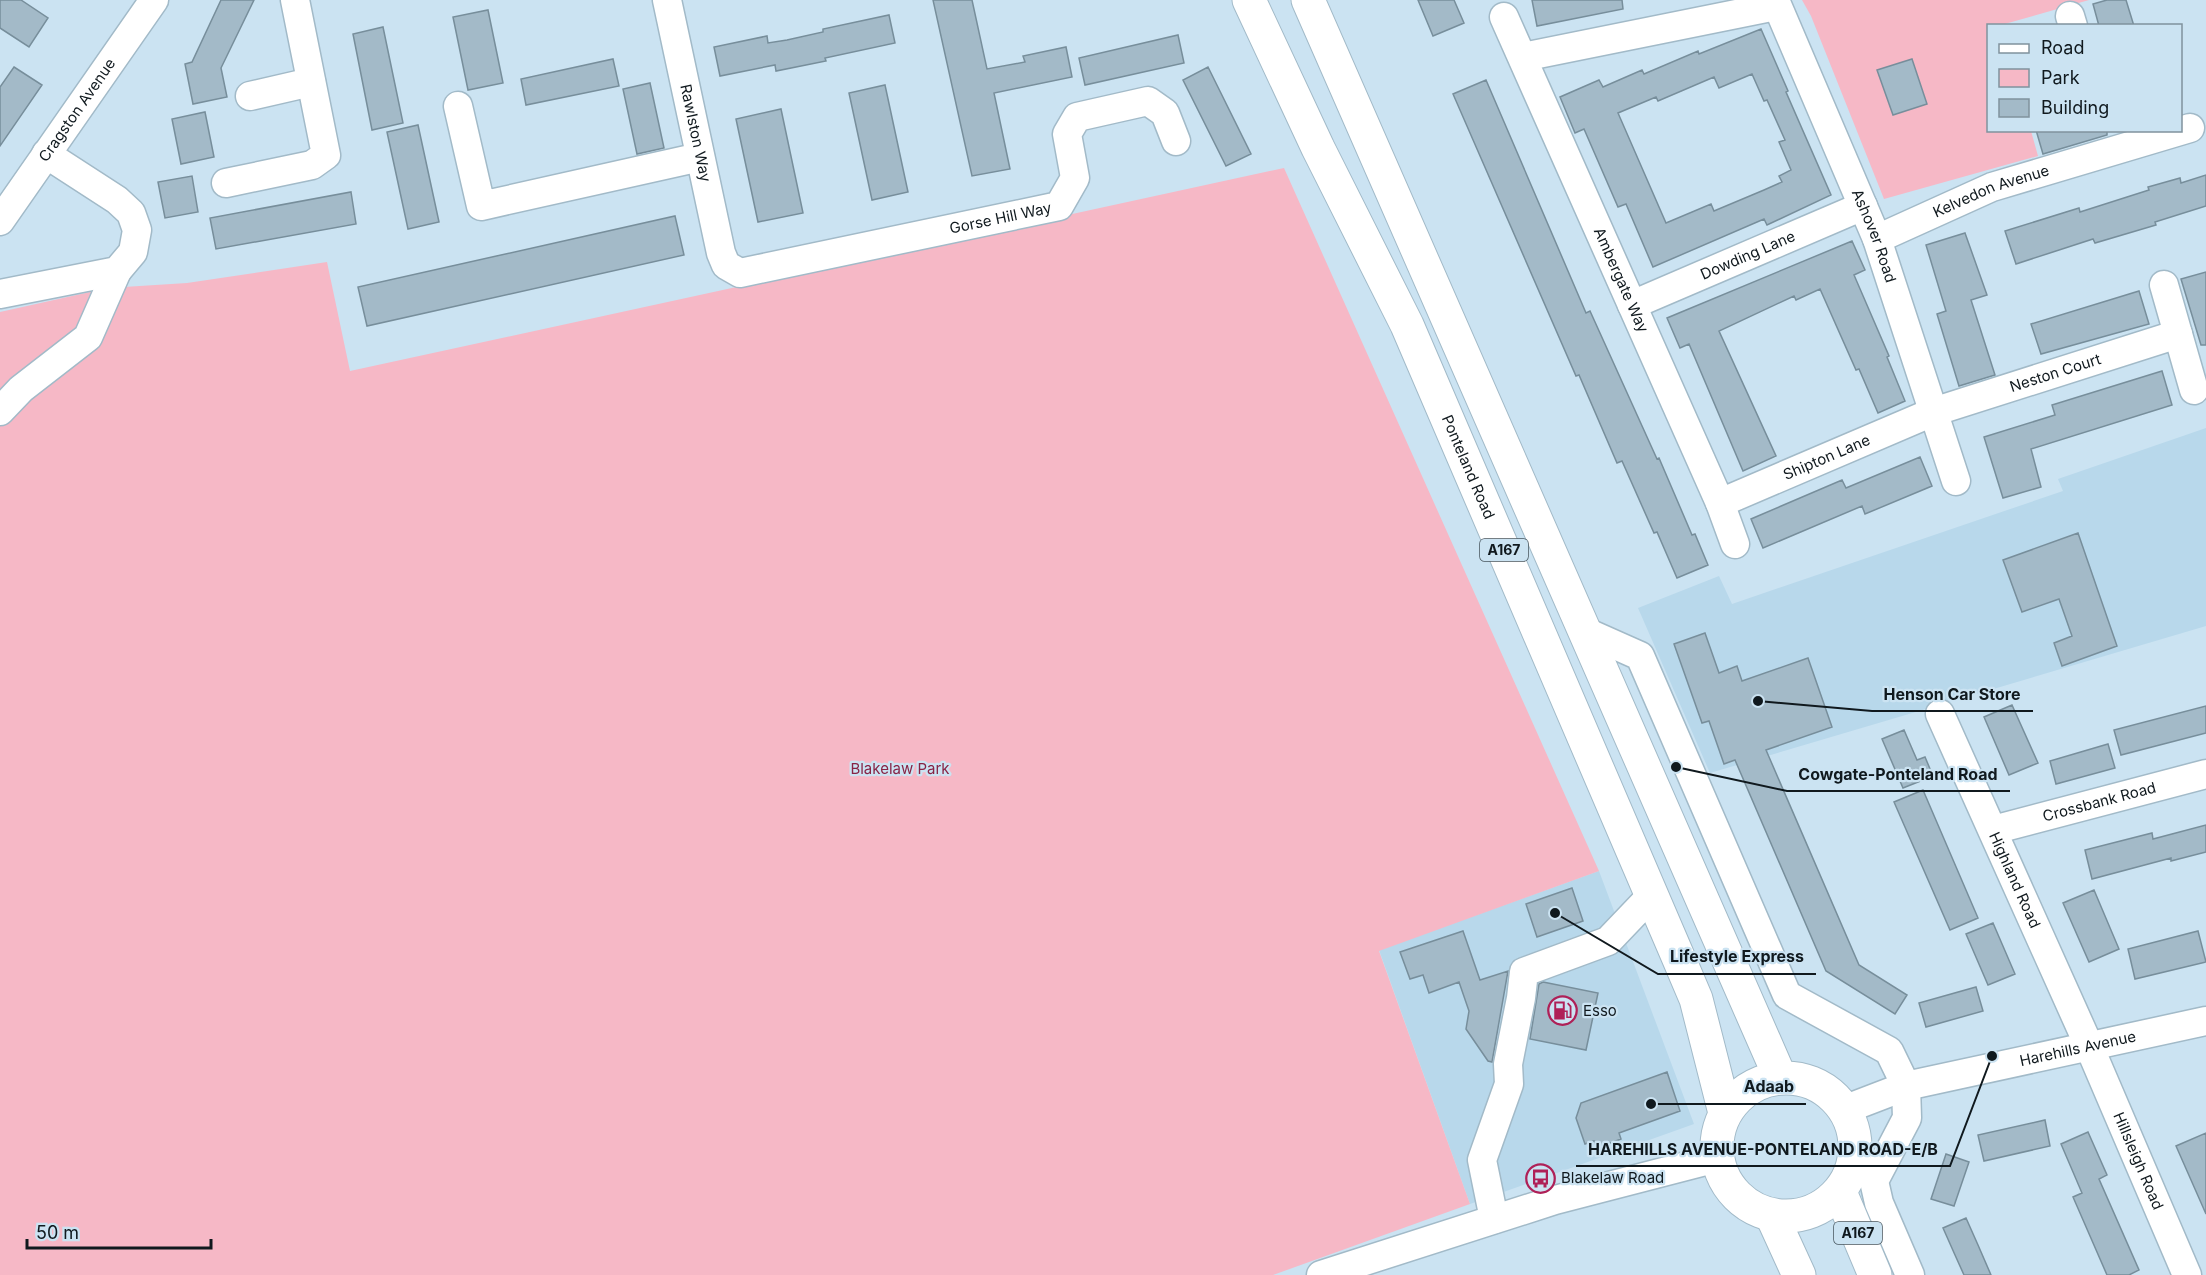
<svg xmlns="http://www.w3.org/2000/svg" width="2206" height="1275" font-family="Inter,sans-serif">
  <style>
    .built { fill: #b8d8eb }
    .green { fill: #f6b8c6 }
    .building { fill: #a3bac8; stroke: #778e9b; stroke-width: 1.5; fill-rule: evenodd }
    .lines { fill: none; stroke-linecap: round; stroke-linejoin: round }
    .minor-casing { stroke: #a2bac8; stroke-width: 31 }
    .highway-casing { stroke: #a2bac8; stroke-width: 35 }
    .minor { stroke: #fff; stroke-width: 28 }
    .highway { stroke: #fff; stroke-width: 33 }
    .labels { text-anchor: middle; stroke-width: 4.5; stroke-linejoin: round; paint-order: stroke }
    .shield { fill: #cbe3f2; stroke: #48565e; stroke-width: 1.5 }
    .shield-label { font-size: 14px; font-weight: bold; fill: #10191e }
    .street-label { font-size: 15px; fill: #10191e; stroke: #cbe3f2 }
    .park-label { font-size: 15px; fill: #872345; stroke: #cbe3f2 }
    .poi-label { font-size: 15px; fill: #10191e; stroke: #cbe3f2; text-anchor: start }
    .leader { fill: none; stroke: #10191e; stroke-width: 2 }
    .callout-dot { fill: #10191e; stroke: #cbe3f2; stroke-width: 2 }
    .callout-label { font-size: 16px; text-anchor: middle; font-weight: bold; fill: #10191e; stroke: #cbe3f2; stroke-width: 4.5; stroke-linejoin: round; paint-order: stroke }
  </style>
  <rect width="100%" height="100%" fill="#cbe3f2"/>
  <!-- built -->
  <path class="built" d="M2206 428V626L1710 773 1638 608 1719 576 1732 604 2063 491 2058 479Z
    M1599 871 1694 1124 1470 1204 1379 950Z"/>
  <!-- green -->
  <path class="green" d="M1802 0H2089L2001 25 1988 26V130L2031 131 2038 156 1884 199 1811 16Z
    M1284 168 1599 871 1379 951 1470 1204 1273 1275H0V312L108 288 187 283 327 262 350 371Z"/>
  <!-- building -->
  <path class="building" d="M0 0H21L48 18 29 47 0 28Z
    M221 0H254L221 68 227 97 193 104 185 64 192 62Z
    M933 0H972L987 69 1025 62 1023 56 1066 47 1072 77 994 93 1010 169 972 176Z
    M1418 0H1454L1464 23 1433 36Z
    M1532 0H1622L1623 9 1537 26Z
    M2107 0H2126L2134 26H2099L2093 4Z
    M488 10 503 83 468 90 453 17Z
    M889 15 895 43 825 58 826 61 776 71 775 65 720 76 714 47 767 36 768 43 787 40 823 32V29Z
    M383 27 403 123 372 130 353 34Z
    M1761 29 1788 91 1786 92 1831 195 1767 225 1764 219 1653 267 1626 204 1618 207 1584 129 1575 133 1560 97 1599 80 1603 87 1642 70 1644 74 1698 51 1699 54ZM1752 74 1764 101 1767 100 1785 140 1779 142 1791 170 1779 176 1782 182 1764 190 1714 211 1711 204 1666 223 1618 113 1656 97 1658 101 1714 77 1719 88Z
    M1178 35 1184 63 1085 85 1079 58Z
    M613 59 619 86 526 105 521 79Z
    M1912 59 1927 104 1893 115 1877 70Z
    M14 67 42 85 0 146V87Z
    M1208 67 1251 154 1226 166 1183 80Z
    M1486 80 1586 313 1590 311 1657 459 1659 458 1692 535 1695 534 1708 565 1677 578 1657 532 1654 533 1622 461 1617 463 1579 375 1576 376 1453 94Z
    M650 83 664 148 637 154 623 89Z
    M885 85 908 192 872 200 849 93Z
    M781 109 803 213 758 222 736 119Z
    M205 112 214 157 181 164 172 119Z
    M418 125 439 222 408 229 387 132Z
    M2036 130H2107V135L2043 154Z
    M2206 175V206L2155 222 2156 225 2095 243 2093 239 2016 264 2005 231 2079 208 2080 212 2149 190 2148 187 2180 178 2181 183Z
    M192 176 198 212 165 218 158 182Z
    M351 192 356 224 216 249 210 218Z
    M675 216 684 255 367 326 358 287Z
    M1965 233 1987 295 1971 300 1995 375 1959 386 1937 314 1946 311 1926 245Z
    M1852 241 1865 270 1854 275 1889 356 1887 357 1905 401 1878 413 1859 369 1856 370 1820 289 1796 300 1794 296 1719 331 1776 456 1743 471 1689 344 1680 348 1667 318Z
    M2206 272V345H2201L2181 279Z
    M2139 291 2149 324 2041 354 2031 324Z
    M2162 371 2172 405 2031 449 2041 487 2003 498 1984 437 2055 415 2052 405Z
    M1920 457 1932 486 1865 514 1862 506 1763 548 1751 519 1842 480 1846 488Z
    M2078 533 2117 646 2062 666 2054 643 2072 636 2059 599 2022 612 2003 560Z
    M1705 633 1719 673 1737 666 1742 681 1808 658 1832 727 1766 750 1859 965 1907 995 1895 1014 1826 971 1735 760 1724 764 1709 721 1702 723 1674 644Z
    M2012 705 2038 763 2009 775 1984 717Z
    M2206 706V733L2121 755 2114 730Z
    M1904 730 1917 760 1925 757 1933 776 1903 788 1882 739Z
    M2108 744 2115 768 2056 784 2050 761Z
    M1923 790 1978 918 1950 930 1894 802Z
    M2206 825V852L2171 861V858L2092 879 2085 850 2152 833 2153 839Z
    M1572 888 1583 921 1537 937 1526 904Z
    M2094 890 2119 949 2089 962 2063 903Z
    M1993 923 2015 974 1988 985 1966 934Z
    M1463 931 1480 980 1508 971 1492 1062 1488 1061 1466 1029 1469 1011 1459 982 1429 993 1423 975 1410 979 1400 952Z
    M2198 931 2206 962 2135 979 2128 949Z
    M1543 982 1598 993 1586 1050 1530 1039 1539 984Z
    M1976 987 1983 1011 1926 1027 1919 1003Z
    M1667 1072 1680 1111 1619 1133 1621 1139 1597 1148 1594 1141 1585 1144 1576 1118 1581 1103Z
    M2045 1120 2050 1146 1984 1161 1978 1135Z
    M2088 1132 2107 1175 2099 1179 2139 1270 2129 1275H2107L2073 1197 2082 1193 2061 1144Z
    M2206 1133V1214L2176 1146Z
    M1946 1154 1969 1162 1954 1206 1931 1199Z
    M1966 1218 1978 1245 1991 1275H1964L1955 1255 1943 1228Z"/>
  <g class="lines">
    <defs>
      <g id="minor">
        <path id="s1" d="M667 0 721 253 726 265 740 273 1059 206 1075 178 1067 134 1077 117 1148 101 1165 113 1176 141"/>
        <path id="s2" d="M1775 0 1877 239 1956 481"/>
        <path d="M2070 16 2073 26"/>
        <path id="s3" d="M1504 17 1720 503 1735 544"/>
        <path d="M1523 57 1776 6"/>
        <path d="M250 96 311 82"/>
        <path d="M458 106 481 206 700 157"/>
        <path d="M226 183 312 165 326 155 295 0"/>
        <path id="s4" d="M0 221 154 0"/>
        <path id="s5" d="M1877 239 1992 187 2190 128"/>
        <path d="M2164 285 2194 390"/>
        <path d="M0 294 117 271 133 252 137 230 131 213 117 200 46 154"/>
        <path id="s6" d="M1632 305 1863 206"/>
        <path d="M0 411 21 389 88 337 117 271"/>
        <path id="s7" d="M1720 503 1933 412 2178 334"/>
        <path d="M1586 632 1640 656 1787 995 1889 1051 1906 1086 1907 1118 1874 1181 1879 1203 1910 1275"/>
        <path id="s8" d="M1940 714 2089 1046 2187 1275"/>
        <path id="s9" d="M1993 830 2206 774"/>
        <path id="s10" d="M1846 1109 1906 1086 2206 1021"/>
        <path d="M1494 1219 1482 1160 1509 1084 1508 1064 1521 998 1524 972 1608 941 1652 895"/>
        <path d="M1321 1275 1555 1200 1717 1158"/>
      </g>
      <g id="highway">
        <path id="s11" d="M1249 0 1318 148 1407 325 1679 959 1696 999 1725 1113"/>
        <path d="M1308 0 1780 1077"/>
        <circle cx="1786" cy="1147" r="69"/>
        <path d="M1840 1192 1875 1275"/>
        <path d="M1772 1216 1799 1275"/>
      </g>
    </defs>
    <!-- minor casing -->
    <use href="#minor" class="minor-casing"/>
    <!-- highway casing -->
    <use href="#highway" class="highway-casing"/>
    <!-- minor -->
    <use href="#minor" class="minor"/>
    <!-- highway -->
    <use href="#highway" class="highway"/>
  </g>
  <!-- icons -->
  <defs>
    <symbol id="fuel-ring" viewBox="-11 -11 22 22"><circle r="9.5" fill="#cbe3f2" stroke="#af2057" stroke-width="1.5"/><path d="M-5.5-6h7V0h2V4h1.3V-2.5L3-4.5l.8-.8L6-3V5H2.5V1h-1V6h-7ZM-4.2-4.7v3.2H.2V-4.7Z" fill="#af2057"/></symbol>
    <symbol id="bus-ring" viewBox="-11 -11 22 22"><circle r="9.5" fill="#cbe3f2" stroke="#af2057" stroke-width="1.5"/><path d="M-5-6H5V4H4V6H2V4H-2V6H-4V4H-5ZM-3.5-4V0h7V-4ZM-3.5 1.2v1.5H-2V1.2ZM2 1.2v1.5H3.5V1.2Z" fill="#af2057"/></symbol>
  </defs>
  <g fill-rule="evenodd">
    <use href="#fuel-ring" x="1546" y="994" width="33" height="33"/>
    <use href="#bus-ring" x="1524" y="1162" width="33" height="33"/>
  </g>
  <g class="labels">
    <!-- shield labels -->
    <g class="shield">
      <rect x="1480" y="539" width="48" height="22" rx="4.5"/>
      <rect x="1834" y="1222" width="48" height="22" rx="4.5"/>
    </g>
    <g class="shield-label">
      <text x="1504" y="555">A167</text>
      <text x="1858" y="1238">A167</text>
    </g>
    <!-- street labels -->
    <g class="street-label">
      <text dy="5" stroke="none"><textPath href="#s4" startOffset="135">Cragston Avenue</textPath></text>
      <text dy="5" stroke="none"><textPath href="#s1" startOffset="136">Rawlston Way</textPath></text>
      <text dy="5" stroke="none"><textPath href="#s5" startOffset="124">Kelvedon Avenue</textPath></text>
      <text dy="5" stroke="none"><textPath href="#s1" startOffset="554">Gorse Hill Way</textPath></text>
      <text dy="5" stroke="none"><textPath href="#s2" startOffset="256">Ashover Road</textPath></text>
      <text dy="5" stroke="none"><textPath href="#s6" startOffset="126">Dowding Lane</textPath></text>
      <text dy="5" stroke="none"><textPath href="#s3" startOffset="288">Ambergate Way</textPath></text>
      <text dy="5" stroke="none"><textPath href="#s7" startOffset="360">Neston Court</textPath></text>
      <text dy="5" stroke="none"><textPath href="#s7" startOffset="116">Shipton Lane</textPath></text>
      <text dy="5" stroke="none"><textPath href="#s11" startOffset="516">Ponteland Road</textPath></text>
      <text dy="5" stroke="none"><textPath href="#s9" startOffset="110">Crossbank Road</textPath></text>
      <text dy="5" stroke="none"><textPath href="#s8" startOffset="182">Highland Road</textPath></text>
      <text dy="5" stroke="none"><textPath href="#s10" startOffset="240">Harehills Avenue</textPath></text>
      <text dy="5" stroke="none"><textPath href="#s8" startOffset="489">Hillsleigh Road</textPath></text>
    </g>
    <!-- park labels -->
    <g class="park-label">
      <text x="900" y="774">Blakelaw Park</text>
    </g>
    <!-- poi labels -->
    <g class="poi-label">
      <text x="1583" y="1016">Esso</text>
      <text x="1561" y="1183">Blakelaw Road</text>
    </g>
  </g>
  <!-- callouts -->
  <path class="leader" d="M1758 701L1872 711H2033M1676 767L1787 791H2010M1555 913L1658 974H1816M1651 1104L1732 1104H1806M1992 1056L1950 1166H1576"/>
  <g class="callout-dot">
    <circle cx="1758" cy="701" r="6"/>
    <circle cx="1676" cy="767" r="6"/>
    <circle cx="1555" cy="913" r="6"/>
    <circle cx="1651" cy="1104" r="6"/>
    <circle cx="1992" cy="1056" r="6"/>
  </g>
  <g class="callout-label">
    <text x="1952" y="700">Henson Car Store</text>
    <text x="1898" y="780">Cowgate-Ponteland Road</text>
    <text x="1737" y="962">Lifestyle Express</text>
    <text x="1769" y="1092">Adaab</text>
    <text x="1763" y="1155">HAREHILLS AVENUE-PONTELAND ROAD-E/B</text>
  </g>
  <!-- legend -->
  <rect x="1987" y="24" width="195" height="108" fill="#cbe3f2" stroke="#80929d" stroke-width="1.5"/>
  <rect x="1999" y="44" width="30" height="9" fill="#ffffff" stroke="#80929d" stroke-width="1.5"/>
  <text x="2041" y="54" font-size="18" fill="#10191e">Road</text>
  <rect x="1999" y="69" width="30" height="18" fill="#f6b8c6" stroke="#80929d" stroke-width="1.5"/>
  <text x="2041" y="84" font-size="18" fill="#10191e">Park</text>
  <rect x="1999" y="99" width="30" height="18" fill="#a3bac8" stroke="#80929d" stroke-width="1.5"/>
  <text x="2041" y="114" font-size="18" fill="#10191e">Building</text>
  <!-- scale -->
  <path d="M27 1239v9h184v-9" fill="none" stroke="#10191e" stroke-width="3"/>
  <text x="36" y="1239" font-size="18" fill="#10191e" stroke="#cbe3f2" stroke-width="4.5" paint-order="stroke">50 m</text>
</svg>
